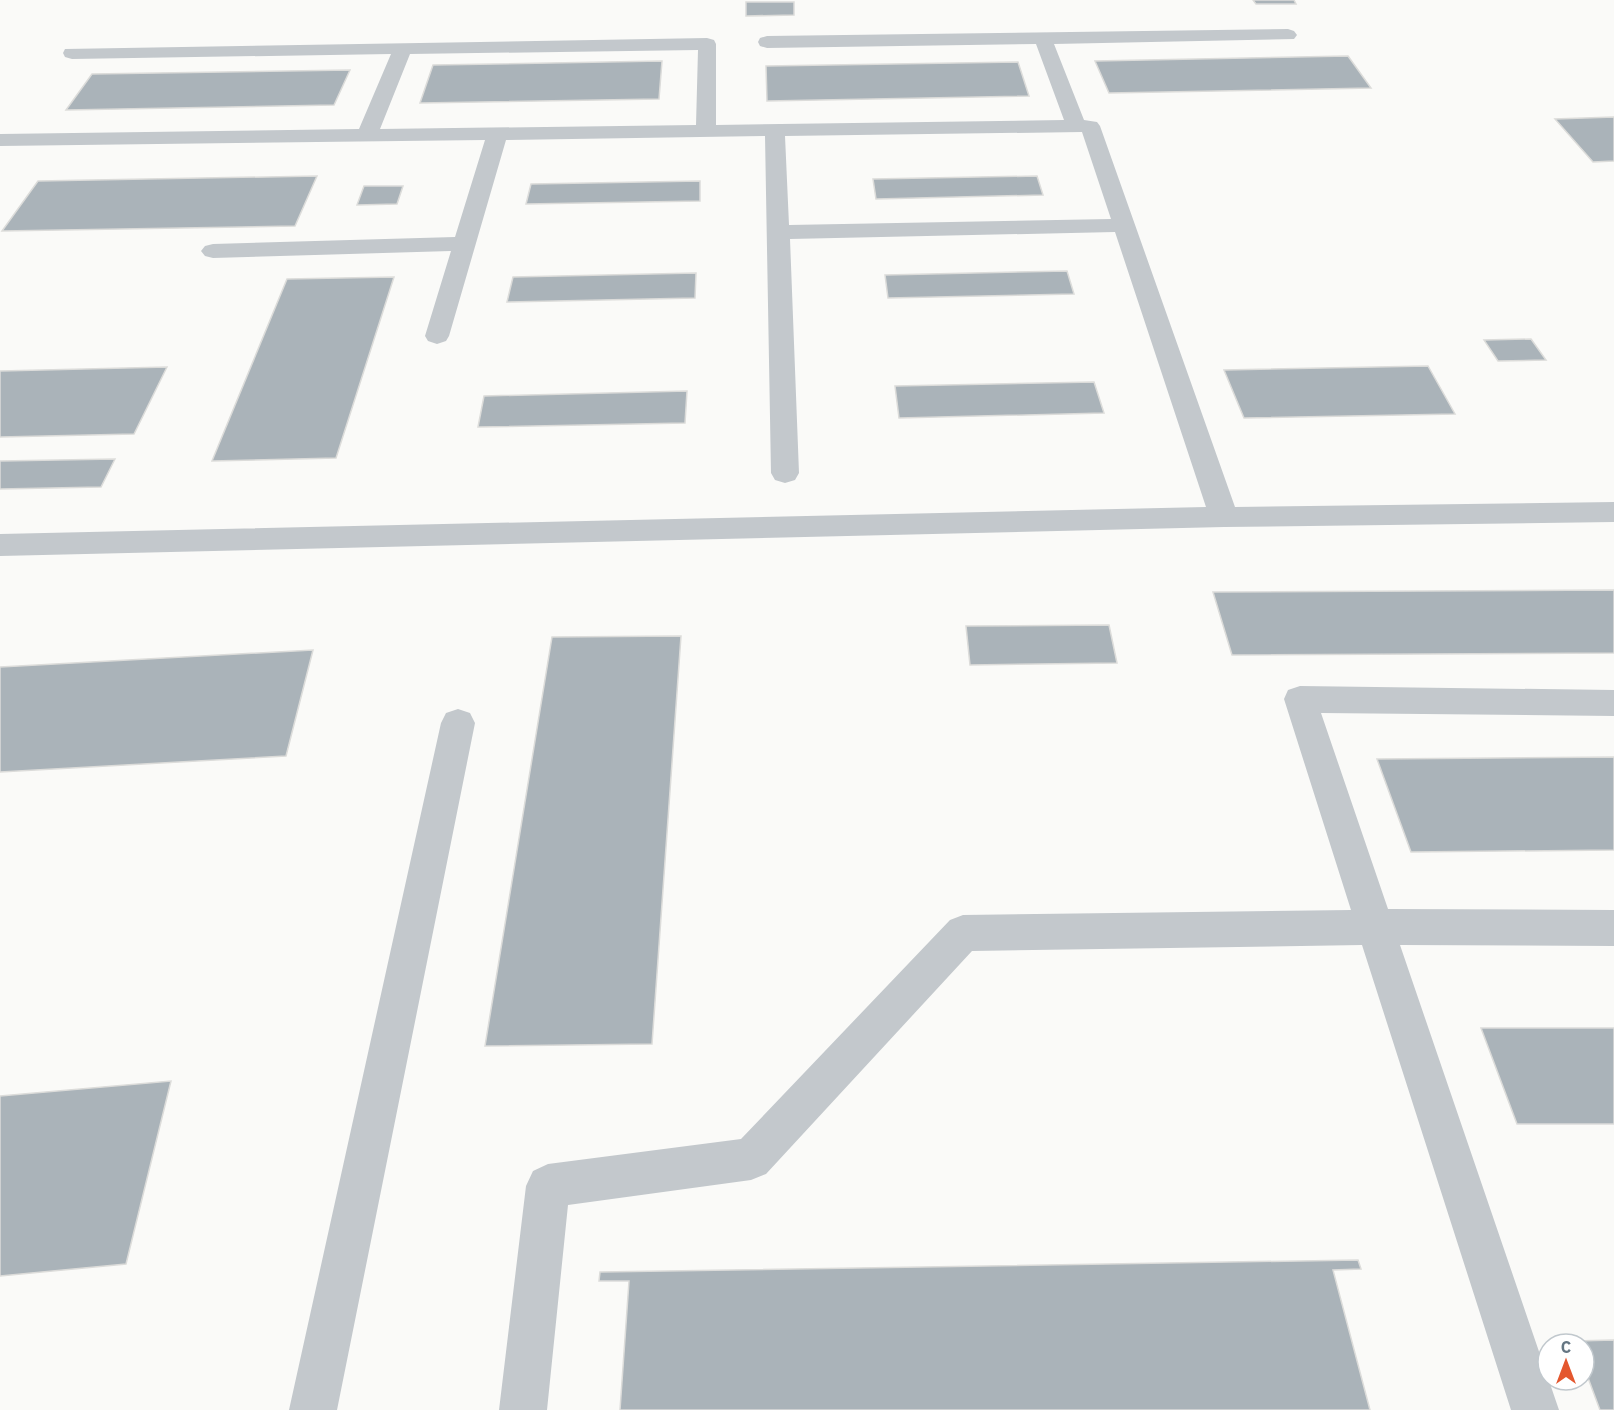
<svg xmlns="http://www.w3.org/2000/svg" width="1614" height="1410" font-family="'IBM Plex Sans',sans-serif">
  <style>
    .building { fill: #aab3b9; stroke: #dcdcda; stroke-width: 1.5 }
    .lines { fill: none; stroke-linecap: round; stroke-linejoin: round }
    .minor { fill: #c3c8cc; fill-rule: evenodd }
  </style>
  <rect width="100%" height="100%" fill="#fafaf8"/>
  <!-- building -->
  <path class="building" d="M1253 0H1294L1296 4H1256Z
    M746 2H794V15L746 16Z
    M1348 56 1371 88 1109 93 1095 61Z
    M662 61 659 99 420 103 433 65Z
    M1018 62 1029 96 767 101 766 66Z
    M350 70 334 105 66 110 92 74Z
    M1614 117V161L1593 162 1555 119Z
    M317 176 295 226 2 231 38 181Z
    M1037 176 1043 195 876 199 873 179Z
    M700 181V201L526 204 531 184Z
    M364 186H403L397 204 357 205Z
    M1067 271 1074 294 888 298 885 275Z
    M696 273 695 298 507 302 513 277Z
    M394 277 336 458 212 461 287 279Z
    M1531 339 1546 360 1498 361 1484 340Z
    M1428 366 1455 414 1244 418 1224 370Z
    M167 367 134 434 0 437V371Z
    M1094 382 1104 413 899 418 895 386Z
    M687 391 685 423 478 427 484 396Z
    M115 459 101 487 0 489V461Z
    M1614 590V653L1232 655 1213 592Z
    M1109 625 1117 663 970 665 966 626Z
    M681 636 652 1044 485 1046 552 637Z
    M313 650 286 756 0 772V667Z
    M1614 757V850L1411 852 1377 759Z
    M1481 1028H1614V1124H1517Z
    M171 1081 126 1264 0 1276V1096Z
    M1358 1260 1361 1269 1333 1270 1370 1410H620L629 1281H599L600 1272Z
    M1614 1340V1410H1600L1584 1367V1344H1576L1575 1341Z"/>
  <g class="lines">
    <!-- minor -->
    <path class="minor" d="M1288 29 1294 31 1297 35 1294 39 1054 44 1084 120 1097 122 1100 126 1235 507 1614 502V522L1224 527 0 556V534L1206 507 1115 232 790 239 799 473 795 480 785 483 775 480 771 473 765 136 506 140 449 336 446 341 437 344 428 341 425 336 451 251 213 258 205 256 201 251 205 246 213 244 455 237 485 140 0 146V134L359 129 391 54 72 59 65 57 63 53 65 49 707 38 714 40 716 44V125L1064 120 1036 44 767 48 760 46 758 42 760 38 767 36ZM698 50 696 125 380 129 410 54ZM1082 132 1111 219 789 225 785 136Z
      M1300 686 1614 690V716L1321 713 1388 909 1614 910V946L1400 945 1559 1410H1511L1362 945 972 951 766 1174 751 1180 568 1205 547 1410H499L526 1186 533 1171 548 1164 741 1139 950 920 963 915 1351 910 1284 699 1288 690Z
      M458 709 470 713 475 723 337 1410H289L441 723 446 713Z"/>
  </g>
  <!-- north arrow -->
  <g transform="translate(1566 1362)"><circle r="28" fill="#ffffff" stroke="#c1c8cd" stroke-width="1.5"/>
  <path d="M0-4.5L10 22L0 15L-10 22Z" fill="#e4572e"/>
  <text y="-9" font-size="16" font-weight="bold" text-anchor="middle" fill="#657683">С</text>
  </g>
</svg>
